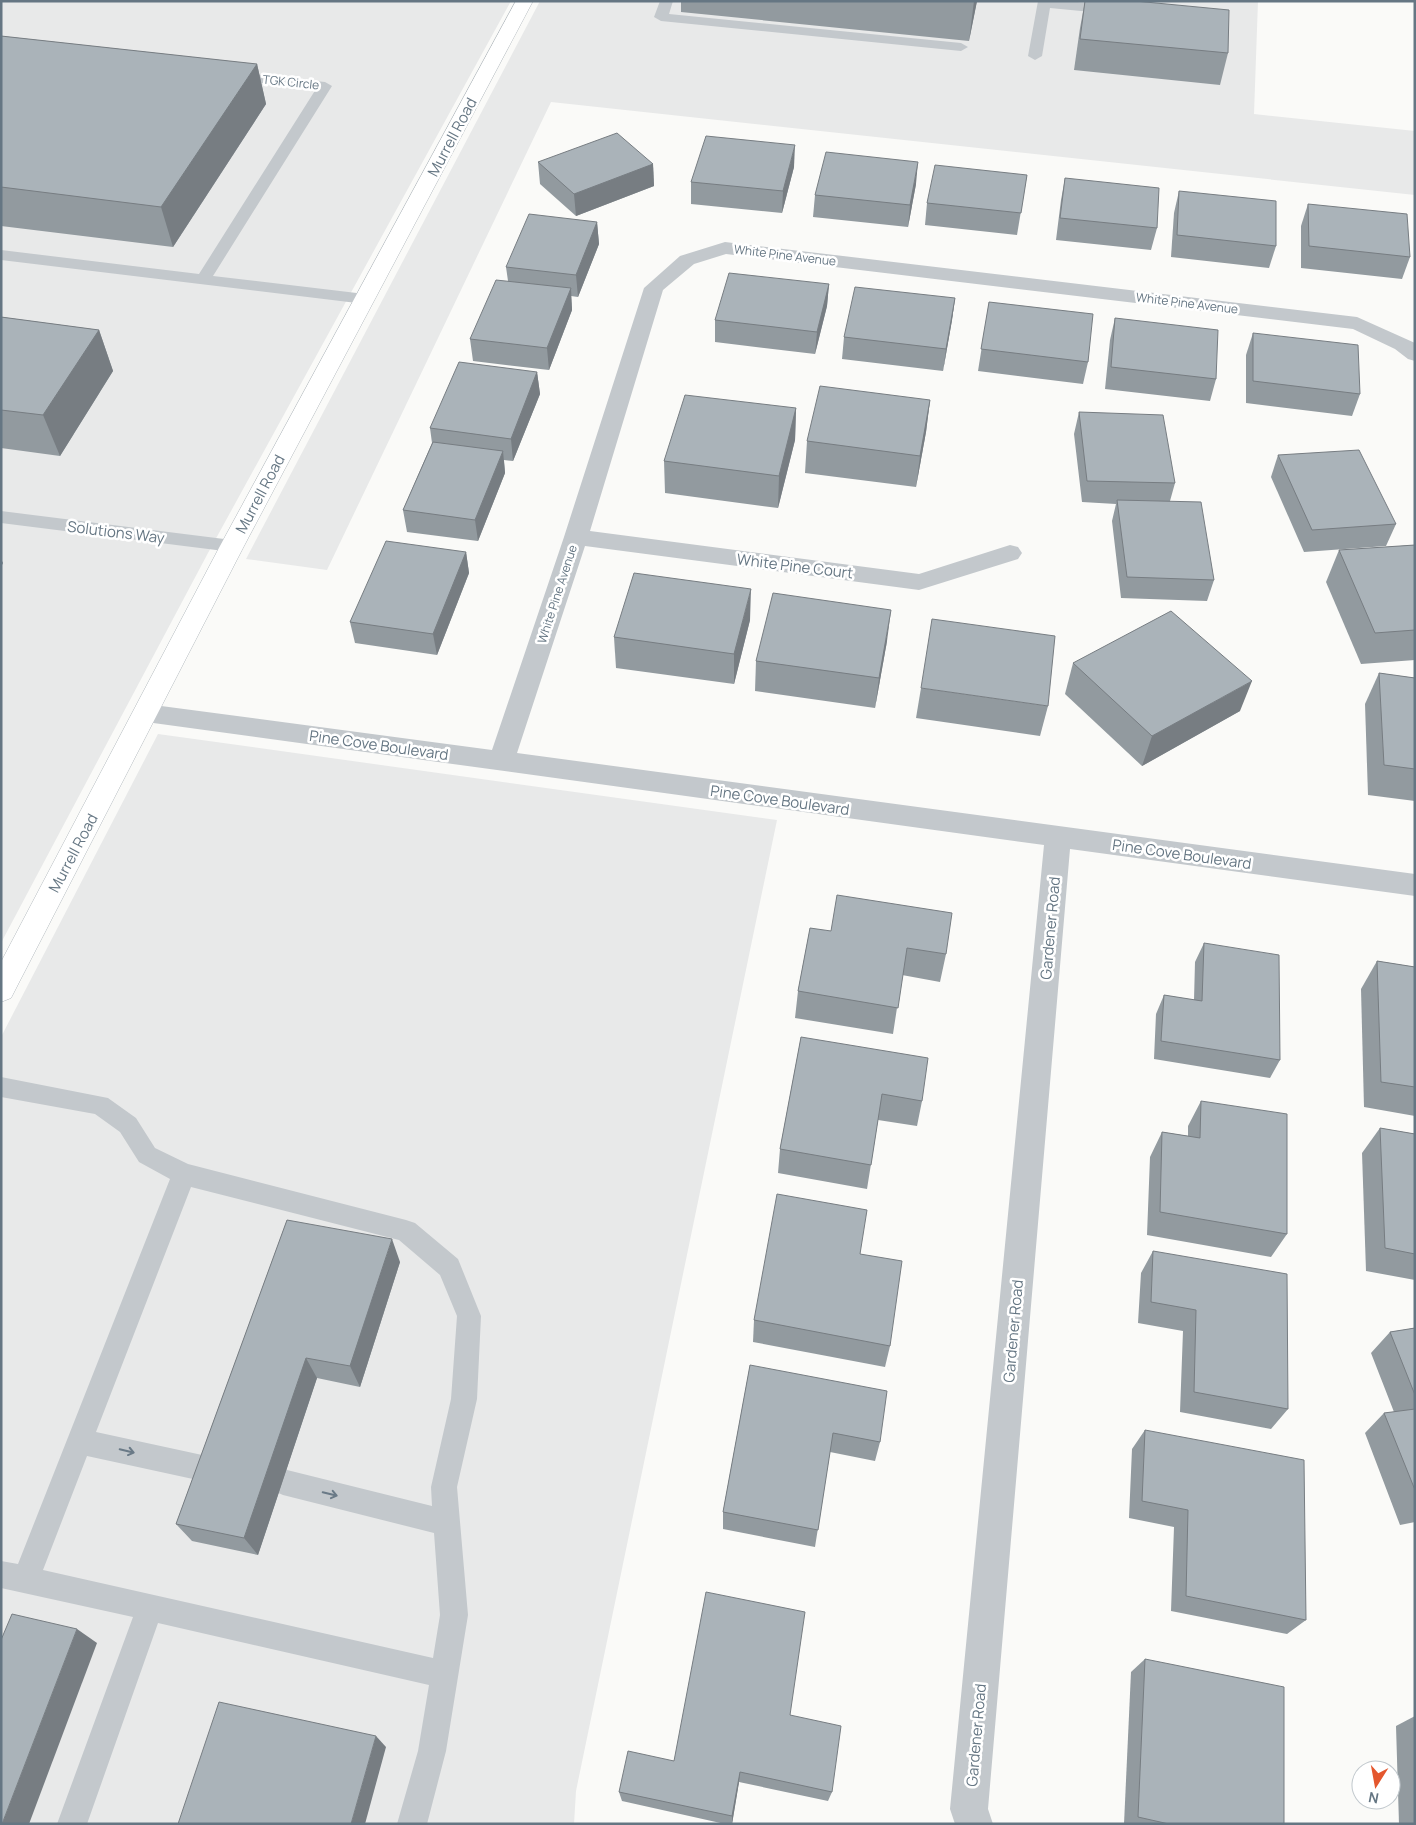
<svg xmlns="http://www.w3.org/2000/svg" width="1416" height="1825" viewBox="0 0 1416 1825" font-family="Manrope,sans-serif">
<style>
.built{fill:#e8e9e9}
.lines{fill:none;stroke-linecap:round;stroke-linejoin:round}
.secondary-casing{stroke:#b3babf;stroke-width:1}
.lane{fill:#c3c8cc;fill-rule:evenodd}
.street{fill:#c3c8cc;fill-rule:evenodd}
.secondary{fill:#fff;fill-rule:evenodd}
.wall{fill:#929a9f}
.shaded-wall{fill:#777d82}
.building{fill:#aab3b9;stroke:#777d82}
.oneway{stroke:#6a7a87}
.labels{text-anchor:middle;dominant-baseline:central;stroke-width:5;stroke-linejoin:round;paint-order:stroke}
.far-street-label{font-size:12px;fill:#657683;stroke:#fff}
.street-label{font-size:15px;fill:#657683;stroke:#fff}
</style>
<rect width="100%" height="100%" fill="#fafaf8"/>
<g class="built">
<path d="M1 1H511L208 553 1 943Z"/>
<path d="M540 1H1258L1254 114 1415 131V195L551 102 327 570 246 559Z"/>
<path d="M158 734 777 820 576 1791 574 1824H1V1037Z"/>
</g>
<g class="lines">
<defs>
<path id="secondary" d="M516 1H533L244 546 11 998 1 1002V962L220 546Z"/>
</defs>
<use href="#secondary" class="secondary-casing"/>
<g class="lane">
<path d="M660 1H673L669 14 961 43 968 47 961 51 661 21 654 17Z"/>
<path d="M1038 1C1052 1 1111 1 1119 10L1112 14 1050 8 1042 56 1035 60 1028 56Z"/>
<path d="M231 72 325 82 332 86 213 276 365 294 371 296 373 299 371 302 365 304 1 260V250L199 274 316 89 226 79 224 76Z"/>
<path d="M1 511 232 540 238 542 241 546 238 550 232 552 1 523Z"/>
<path d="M1 1077 108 1098 136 1118 155 1148 188 1164 406 1220 415 1223 458 1259 481 1316 477 1399 457 1487 468 1615 446 1751 427 1824H397L418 1751 429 1685 158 1623 87 1824H57L133 1617 1 1588V1561L18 1564 170 1179 139 1162 120 1132 95 1114 1 1097ZM191 1187 399 1240 440 1275 457 1316 451 1399 431 1487 432 1506 283 1469 274 1473 270 1482 274 1491 283 1495 434 1533 440 1615 433 1658 43 1570 87 1456 216 1484 225 1480 229 1471 225 1462 216 1458 96 1432Z"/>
</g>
<path class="street" d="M725 242 1357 317 1415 343V361L1408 359 1395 349 1353 329 726 254 694 264 663 290 590 531 919 574 1010 545 1018 547 1022 553 1018 559 919 590 585 546 517 753 1415 874V896L1070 849 988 1809 993 1824H955L950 1809 1044 845 146 722 137 720 133 713 137 706 146 704 492 750 564 537 644 288 680 256Z"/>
<use href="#secondary" class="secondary"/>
</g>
<g class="wall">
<path d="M681 1H977L969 41 681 12Z"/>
<path d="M1085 1 1228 53 1220 85 1074 70 1080 28Z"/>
<path d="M1 36 257 64 266 104 173 247 1 226Z"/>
<path d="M538 162 653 164 654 186 576 216 540 184Z"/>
<path d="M794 167 782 213 691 204V182Z"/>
<path d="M1027 175 1017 235 925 225 927 203Z"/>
<path d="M1065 178 1157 228 1151 250 1056 240 1061 200Z"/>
<path d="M916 184 908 227 813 217 815 195Z"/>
<path d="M1179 191 1276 246 1269 268 1171 257 1174 213Z"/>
<path d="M1308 204 1410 257 1402 279 1301 268V226Z"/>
<path d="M597 222 599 244 578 297 571 296 572 310 549 370 473 361 470 339 508 281 506 267Z"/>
<path d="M829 284 827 306 815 354 715 342V320Z"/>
<path d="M955 298 952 320 943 371 842 359 844 337Z"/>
<path d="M989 302 1088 362 1083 384 978 371Z"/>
<path d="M1 317 99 330 113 371 60 456 1 448Z"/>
<path d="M1115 318 1216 379 1210 401 1105 389 1110 340Z"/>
<path d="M1253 333 1360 394 1352 416 1246 403V355Z"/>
<path d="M537 372 540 394 513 461 504 460 505 473 478 541 407 532 403 510 432 443 430 428Z"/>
<path d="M930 400 926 432 916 487 805 473 807 441Z"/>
<path d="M796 408 795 440 778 508 665 493 664 461Z"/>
<path d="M1079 412 1175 483 1170 501 1214 580 1207 601 1121 598 1112 521 1116 504 1082 502 1074 434Z"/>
<path d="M1278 455 1396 524 1386 546 1304 552 1271 477Z"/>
<path d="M1415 545V660L1361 664 1326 582 1339 550Z"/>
<path d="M466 552 469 573 437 655 355 643 350 622Z"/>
<path d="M750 620 734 684 616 668 614 637Z"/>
<path d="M887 641 875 708 755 691 756 661Z"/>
<path d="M1073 663 1240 711 1142 766 1065 694Z"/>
<path d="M1379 673 1415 678V801L1368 795 1365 704Z"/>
<path d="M921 688 1048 706 1040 736 916 718Z"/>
<path d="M810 928 946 954 940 982 902 975 893 1034 795 1018 798 991Z"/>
<path d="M1204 943 1280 1060 1270 1078 1154 1059 1156 1014 1164 995 1194 1000 1195 962Z"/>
<path d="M1377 961 1415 967V1116L1364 1107 1361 989Z"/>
<path d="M801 1037 922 1101 917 1126 878 1120 867 1189 778 1173 780 1149Z"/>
<path d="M1201 1101 1287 1234 1271 1257 1147 1235 1150 1157 1162 1132 1188 1136V1126Z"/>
<path d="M1380 1128 1415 1134V1280L1366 1271 1362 1153Z"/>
<path d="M287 1220 400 1262 360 1387 317 1378 258 1555 192 1541 176 1524Z"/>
<path d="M1153 1251 1288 1409 1271 1429 1180 1412 1183 1331 1138 1323 1141 1273Z"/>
<path d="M860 1254 890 1346 885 1367 753 1342 754 1320Z"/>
<path d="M1415 1328V1522L1400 1525 1365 1433 1384 1413 1394 1412 1371 1353 1390 1332Z"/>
<path d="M750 1365 880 1442 875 1461 830 1452 815 1547 723 1529V1512Z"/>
<path d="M1145 1430 1306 1620 1287 1634 1171 1611 1174 1527 1129 1518 1132 1449Z"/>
<path d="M1145 1659 1284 1824H1124L1131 1672Z"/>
<path d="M790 1715 832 1792 828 1801 739 1782 732 1824H725L622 1801 619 1792 674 1761Z"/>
<path d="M1415 1716V1824H1399L1396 1726Z"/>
</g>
<g class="shaded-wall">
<path d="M974 1H977L969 41Z"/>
<path d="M257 64 266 104 173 247 161 207Z"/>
<path d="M795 145 794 167 782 213 783 191Z"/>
<path d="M918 162 916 184 908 227 910 205Z"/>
<path d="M653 164 654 186 576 216 574 194Z"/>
<path d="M597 222 599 244 578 297 576 275Z"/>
<path d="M829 284 827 306 815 354 817 332Z"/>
<path d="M571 288 572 310 549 370 547 348Z"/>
<path d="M955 298 952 320 943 371 946 349Z"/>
<path d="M99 330 113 371 60 456 43 415Z"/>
<path d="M537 372 540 394 513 461 511 439Z"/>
<path d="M930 400 926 432 916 487 920 456Z"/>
<path d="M796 408 795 440 778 508 779 476Z"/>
<path d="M503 451 505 473 478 541 475 520Z"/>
<path d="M466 552 469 573 437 655 433 634Z"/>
<path d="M1 559 3 563 1 567Z"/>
<path d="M751 589 750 620 734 684V654Z"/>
<path d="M891 610 887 641 875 708 879 678Z"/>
<path d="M1252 681 1240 711 1142 766 1152 736Z"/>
<path d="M392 1239 400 1262 360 1387 350 1366Z"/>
<path d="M306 1358 317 1378 258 1555 244 1538Z"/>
<path d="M77 1629 97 1643 29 1824H2Z"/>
<path d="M376 1736 386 1747 365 1824H351Z"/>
<path d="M740 1772 739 1782 732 1824V1816Z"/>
</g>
<g class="building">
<path d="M1085 1H1135L1229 10 1228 53 1080 39Z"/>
<path d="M1 36 257 64 161 207 1 187Z"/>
<path d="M617 133 653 164 574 194 538 162Z"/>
<path d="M706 136 795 145 783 191 691 182Z"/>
<path d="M826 152 918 162 910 205 815 195Z"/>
<path d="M935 165 1027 175 1021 213 927 203Z"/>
<path d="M1065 178 1159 188 1157 228 1060 218Z"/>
<path d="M1179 191 1276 201V246L1177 235Z"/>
<path d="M1308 204 1407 214 1410 257 1309 246Z"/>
<path d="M529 214 597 222 576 275 506 267Z"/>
<path d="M729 273 829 284 817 332 715 320Z"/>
<path d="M496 280 571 288 547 348 470 339Z"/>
<path d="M855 287 955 298 946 349 844 337Z"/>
<path d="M989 302 1093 314 1088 362 981 349Z"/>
<path d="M1 317 99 330 43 415 1 410Z"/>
<path d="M1115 318 1218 330 1216 379 1111 367Z"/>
<path d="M1253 333 1358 345 1360 394 1253 381Z"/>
<path d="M459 362 537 372 511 439 430 428Z"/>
<path d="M820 386 930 400 920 456 807 441Z"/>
<path d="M685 395 796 408 779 476 664 461Z"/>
<path d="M1079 412 1163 415 1175 483 1087 481Z"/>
<path d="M433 442 503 451 475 520 403 510Z"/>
<path d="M1359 450 1396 524 1312 530 1278 455Z"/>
<path d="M1117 500 1201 502 1214 580 1127 577Z"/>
<path d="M386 541 466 552 433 634 350 622Z"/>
<path d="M1415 545V630L1375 633 1339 550Z"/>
<path d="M634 573 751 589 734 654 614 637Z"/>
<path d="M773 593 891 610 879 678 756 661Z"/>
<path d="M1171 611 1252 681 1152 736 1073 663Z"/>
<path d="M932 619 1055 636 1048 706 921 688Z"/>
<path d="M1379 673 1415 678V769L1384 765Z"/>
<path d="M837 895 952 913 946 954 907 948 898 1008 798 991 810 928 831 931Z"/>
<path d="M1204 943 1279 955 1280 1060 1161 1041 1164 995 1202 1001Z"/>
<path d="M1377 961 1415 967V1087L1381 1082Z"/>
<path d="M801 1037 928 1058 922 1101 882 1094 871 1165 780 1149Z"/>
<path d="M1201 1101 1287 1114V1234L1160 1212 1162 1132 1200 1138Z"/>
<path d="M1380 1128 1415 1134V1254L1385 1248Z"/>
<path d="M777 1194 867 1210 860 1254 902 1261 890 1346 754 1320Z"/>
<path d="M287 1220 392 1239 350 1366 306 1358 244 1538 176 1524Z"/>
<path d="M1153 1251 1287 1274 1288 1409 1194 1392 1196 1310 1151 1302Z"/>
<path d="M1415 1328V1395L1390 1332Z"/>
<path d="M750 1365 887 1391 880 1442 833 1433 818 1530 723 1512Z"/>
<path d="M1415 1409V1490L1384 1413Z"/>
<path d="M1145 1430 1304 1460 1306 1620 1186 1596 1188 1510 1142 1501Z"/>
<path d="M706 1592 805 1612 790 1715 841 1726 832 1792 740 1772 732 1816 619 1792 628 1751 674 1761Z"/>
<path d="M12 1614 77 1629 2 1824H1V1640Z"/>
<path d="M1145 1659 1284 1687V1824H1169L1138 1817Z"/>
<path d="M219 1702 376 1736 351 1824H178Z"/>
</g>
<defs><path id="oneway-shaft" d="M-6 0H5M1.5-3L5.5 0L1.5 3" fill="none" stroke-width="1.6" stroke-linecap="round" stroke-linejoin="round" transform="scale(1.25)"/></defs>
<g class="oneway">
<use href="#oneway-shaft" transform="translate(127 1451) rotate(13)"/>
<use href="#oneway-shaft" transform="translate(330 1494) rotate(14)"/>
</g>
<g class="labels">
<g class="far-street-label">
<text transform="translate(291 82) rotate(6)">TGK Circle</text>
<text transform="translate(785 255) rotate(7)">White Pine Avenue</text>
<text transform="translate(1187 303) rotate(7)">White Pine Avenue</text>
<text transform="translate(557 594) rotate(-72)">White Pine Avenue</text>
</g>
<g class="street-label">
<text transform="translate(452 137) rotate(-62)">Murrell Road</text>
<text transform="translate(260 494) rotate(-62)">Murrell Road</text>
<text transform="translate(116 532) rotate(7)">Solutions Way</text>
<text transform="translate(795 566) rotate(7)">White Pine Court</text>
<text transform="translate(379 745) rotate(8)">Pine Cove Boulevard</text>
<text transform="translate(780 800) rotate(8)">Pine Cove Boulevard</text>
<text transform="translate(73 853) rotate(-62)">Murrell Road</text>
<text transform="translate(1182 854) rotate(8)">Pine Cove Boulevard</text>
<text transform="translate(1050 928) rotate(-85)">Gardener Road</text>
<text transform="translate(1013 1331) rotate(-85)">Gardener Road</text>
<text transform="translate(976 1735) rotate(-85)">Gardener Road</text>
</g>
</g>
<rect width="1416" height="1825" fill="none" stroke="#657683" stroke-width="5"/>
<g transform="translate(1376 1785) rotate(191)"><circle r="24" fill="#ffffff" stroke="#c1c8cd"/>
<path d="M0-4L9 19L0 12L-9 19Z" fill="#e4572e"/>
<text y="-8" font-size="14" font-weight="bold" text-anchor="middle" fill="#657683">N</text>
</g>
</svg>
